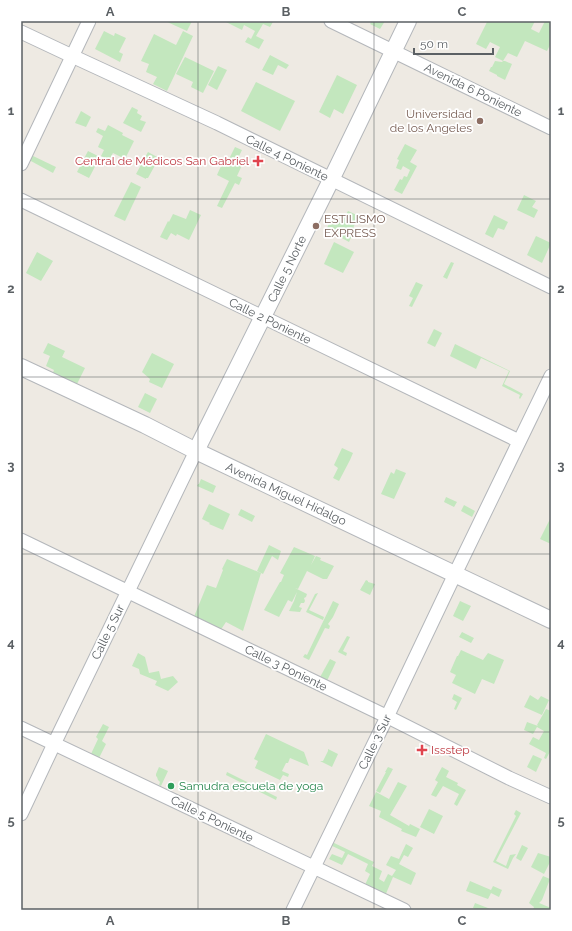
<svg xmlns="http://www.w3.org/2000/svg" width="572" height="931" viewBox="0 0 572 931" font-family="Raleway,sans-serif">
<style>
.green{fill:#c3e7be}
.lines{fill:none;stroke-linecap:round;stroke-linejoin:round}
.minor-casing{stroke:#b4b7bb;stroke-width:15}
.tertiary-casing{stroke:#b4b7bb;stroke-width:18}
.minor{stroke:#fff;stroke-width:13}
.tertiary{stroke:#fff;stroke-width:16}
.grid{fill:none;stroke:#5b6064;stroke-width:1;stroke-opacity:0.55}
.education-dot{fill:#8d6e63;stroke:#fff;stroke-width:1.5}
.health-dot{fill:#e0444e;stroke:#fff;stroke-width:1.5}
.leisure-dot{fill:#2e9e5b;stroke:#fff;stroke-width:1.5}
.labels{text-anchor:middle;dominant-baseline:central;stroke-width:3.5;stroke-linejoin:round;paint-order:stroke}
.street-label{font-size:12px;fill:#5b6064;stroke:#fff}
.education-label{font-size:12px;fill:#785e54;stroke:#fff;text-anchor:end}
.health-label{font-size:12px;fill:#be3a42;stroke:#fff;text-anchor:end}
.leisure-label{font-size:12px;fill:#27864d;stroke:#fff;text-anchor:start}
.neatline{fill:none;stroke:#5b6064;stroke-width:1.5}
.grid-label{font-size:13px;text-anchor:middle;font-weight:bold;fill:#5b6064}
</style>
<rect width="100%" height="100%" fill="#eeeae3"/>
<g class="green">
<path d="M165 21H192L187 31Z"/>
<path d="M224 21H271L273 22 270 27 263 24 256 36 264 40 259 49 245 42 248 37 251 39 255 31 244 25 242 30Z"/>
<path d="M372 21H385L380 29 370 24Z"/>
<path d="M486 21H535L531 29 539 33 545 21H551V43L547 51 525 41 517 57 508 53 503 61H505L512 64 505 80 497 76V75L489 71 491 67H492L495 61 502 62 503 61 495 57 500 47 490 42 486 49 476 44 487 22Z"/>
<path d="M104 31 114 36 115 33 126 38 119 52 123 54 120 62 95 49Z"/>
<path d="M183 31 193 36 167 91 153 84 157 77 146 72 149 64 141 61 154 34 176 45Z"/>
<path d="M270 55 289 65 286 69 278 65 273 75 262 70Z"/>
<path d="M185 57 214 71 203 93 191 87 193 82 176 74Z"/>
<path d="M218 66 227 70 217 90 208 85Z"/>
<path d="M337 75 357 85 343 114 334 109 330 118 319 112Z"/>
<path d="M256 82 295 101 280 131 241 111Z"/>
<path d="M132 107 138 110 137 113 142 116 140 120 146 122 141 132 123 123Z"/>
<path d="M81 111 91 117 86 127 75 123Z"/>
<path d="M108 125 123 133 122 135 134 141 125 159 113 153 109 160 101 156 104 150 98 147 103 136 96 132 98 128 105 131Z"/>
<path d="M405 144 417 150 410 162 417 166 402 194 394 190 400 179 402 180 404 176 407 177 410 170 403 166 401 170 396 168 399 160 397 159Z"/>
<path d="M235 147 242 150 237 160 243 163 237 176 242 178 239 185 235 183 222 208 217 206 229 181 217 175 221 166 208 161 211 155 227 163Z"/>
<path d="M88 151 100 157 89 178 77 172Z"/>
<path d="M148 152 159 158 148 178H146V179L136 174Z"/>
<path d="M31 155 56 167 53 173 29 160Z"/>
<path d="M131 182 141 187 125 221 114 216Z"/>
<path d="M524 195 536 201 532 207 538 210 534 218 517 210Z"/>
<path d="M190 210 201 215 189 240 177 234 176 236 171 233 167 240 160 237 168 221 169 222 173 214 186 219Z"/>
<path d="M348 211 359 216 353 228 355 229 349 242 338 236V233L327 228 332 217 342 222Z"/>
<path d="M494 215 508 222 504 230 498 228 493 238 485 234Z"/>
<path d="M536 236 551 243 542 263 527 255Z"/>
<path d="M334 242 354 252 343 273 324 264Z"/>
<path d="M37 252 53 261 41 281 26 273Z"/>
<path d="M451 262 454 263 447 279 443 277Z"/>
<path d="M416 282 423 285 412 307 409 306 413 298 409 296Z"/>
<path d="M434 329 442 333 435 347 427 343Z"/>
<path d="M48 343 65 351 62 357 85 368 75 388 51 377 54 370 46 366 50 356 43 353Z"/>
<path d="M455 344 510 371 504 384 523 394 520 399 519 398 520 395 502 386 509 371 481 358 476 369 450 356Z"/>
<path d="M152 353 174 364 162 388 149 382 150 379 142 372Z"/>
<path d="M145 393 157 399 150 413 138 407Z"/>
<path d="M342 448 353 453 350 460 339 481 333 478 338 468 334 465Z"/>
<path d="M396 469 406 473 394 499 381 494 391 472 394 474Z"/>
<path d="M201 479 216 486 213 493 197 486 198 484H199Z"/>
<path d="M446 497 457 502 454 507 444 502Z"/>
<path d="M209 504 230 514 223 530 209 524 210 523 202 519Z"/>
<path d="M464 505 475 511 472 517 461 511Z"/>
<path d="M241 509 255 516 252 522 238 515Z"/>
<path d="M551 517V544L540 539Z"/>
<path d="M269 545 281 551 278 560 272 556 263 574 257 571Z"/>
<path d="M294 547 315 556 311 565 316 556 321 558 320 560 334 566 327 579H323L307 571 298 589 295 588 307 594 306 597 304 598 305 601 304 603H301L299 607 302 608 300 612 289 611 294 601 297 592 292 602 288 600 279 617 264 610 280 582H281L284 575 280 573Z"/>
<path d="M227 559 261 573 243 631 226 622 220 631 193 619 207 585 216 588 223 570 222 569Z"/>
<path d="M366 580 368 581V582L375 584 370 595 360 590Z"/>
<path d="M318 593 309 610 324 617 323 620 306 612 315 594Z"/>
<path d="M333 601 339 604 333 617 328 624 330 626 329 629 325 628 309 660 303 657 305 654 307 655Z"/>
<path d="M460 601 471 606 463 621 453 616Z"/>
<path d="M462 632 474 638 471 643 459 637Z"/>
<path d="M347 636 350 637 343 651 347 653 346 656 338 652Z"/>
<path d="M461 650 483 660 488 653 504 660 494 684 482 679 475 694 452 683 456 675 450 672 457 656H458Z"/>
<path d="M138 653 145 657 149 673 159 671 161 679 173 676 178 682 168 691 155 685 157 681 140 674 139 669 132 666Z"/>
<path d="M330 659 336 662 326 683 319 679Z"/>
<path d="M454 694 462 698 456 710 454 709 457 702 452 699Z"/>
<path d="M530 695 538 700 541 696 549 700 542 715 524 707Z"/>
<path d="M546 709 551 711V750L546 759 544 758 546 753 529 744 533 737 539 740 544 731 537 727 533 734 524 730 527 722 538 726 537 725Z"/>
<path d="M103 724 109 727 102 741 106 744 99 758 91 754 98 739 96 737Z"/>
<path d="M266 734 304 752 309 766 290 758 288 763H286L282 771 289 774 288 777 283 775 280 780 255 768 258 761 254 759Z"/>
<path d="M328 749 338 754 332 767 320 761H323L328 751Z"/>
<path d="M533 755 542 759 536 772 527 767Z"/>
<path d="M159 767 168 771 161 786 159 785 160 782 158 780 157 777 156 776V774Z"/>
<path d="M388 767 393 769 380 793 376 791 386 772H385Z"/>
<path d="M442 767 449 771 446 777 458 783 457 785 466 790 457 806 454 804 459 794 443 786 436 797 431 795 438 782 435 780Z"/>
<path d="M227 772 277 797 276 800 226 775Z"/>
<path d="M398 782 407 786 390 815 409 826 410 824 420 829 416 837 401 831 402 829 379 817 381 811 369 806 376 792 389 799Z"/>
<path d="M429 809 443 816 434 834 420 827Z"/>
<path d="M516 810 521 813 496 861 506 866 510 855 516 854 513 858 508 869 493 862 516 816 514 814Z"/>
<path d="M332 842 374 862 372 866 382 871 379 879 384 882 388 874 392 876 396 870 386 865 391 856 399 859 406 844 413 848 408 857 404 855 399 864 416 873 411 885 393 877 385 896 364 887 370 874 365 871 368 864 348 854 342 865 329 859 332 854 342 858 345 852 330 845Z"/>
<path d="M522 845 528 848 521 861 516 858Z"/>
<path d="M538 853 551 857V860L544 874 531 867Z"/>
<path d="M543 876 550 879 542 900 539 903 551 908V910H533L534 907 529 903Z"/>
<path d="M470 881 491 890 493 886 502 890 499 897 491 893 488 899 466 891Z"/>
<path d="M475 903 493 910H477L473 908Z"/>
</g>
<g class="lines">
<defs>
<g id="minor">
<path d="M331 21 551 128"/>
<path d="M21 32 72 56 217 123 551 287"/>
<path d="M21 164 89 21"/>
<path d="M21 200 519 441"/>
<path d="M21 540 390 718 509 778 551 797"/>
<path d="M21 728 404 910"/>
<path d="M21 814 54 744 196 451"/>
<path d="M293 910 387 717 455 574 551 376"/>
</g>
<g id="tertiary">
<path d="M21 367 145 425 196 451 551 620"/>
<path d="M196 451 331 180 408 21"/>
</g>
</defs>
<use href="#minor" class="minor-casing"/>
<use href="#tertiary" class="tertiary-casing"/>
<use href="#minor" class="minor"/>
<use href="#tertiary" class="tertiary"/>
</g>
<path class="grid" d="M198 21V910M374 21V910M21 199H551M21 377H551M21 554H551M21 732H551"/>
<g class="education-dot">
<circle cx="480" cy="121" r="4"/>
<circle cx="316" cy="226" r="4"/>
</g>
<g class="health-dot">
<path d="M256 155h4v4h4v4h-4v4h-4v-4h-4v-4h4z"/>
<path d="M420 744h4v4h4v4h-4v4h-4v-4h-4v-4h4z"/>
</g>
<circle class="leisure-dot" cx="171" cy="786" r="4"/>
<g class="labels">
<g class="street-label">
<text transform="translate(473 90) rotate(26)">Avenida 6 Poniente</text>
<text transform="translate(287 158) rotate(26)">Calle 4 Poniente</text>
<text transform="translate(287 269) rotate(-64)">Calle 5 Norte</text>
<text transform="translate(270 321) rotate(26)">Calle 2 Poniente</text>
<text transform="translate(286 494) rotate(25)">Avenida Miguel Hidalgo</text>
<text transform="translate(108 632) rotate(-64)">Calle 5 Sur</text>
<text transform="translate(286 668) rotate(26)">Calle 3 Poniente</text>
<text transform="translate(375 742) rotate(-64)">Calle 3 Sur</text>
<text transform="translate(212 819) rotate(26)">Calle 5 Poniente</text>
</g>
<g class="education-label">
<text x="472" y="114">Universidad<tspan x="472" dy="14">de los Angeles</tspan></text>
<text x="324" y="219" text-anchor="start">ESTILISMO<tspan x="324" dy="14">EXPRESS</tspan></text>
</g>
<g class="health-label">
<text x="249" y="161">Central de Médicos San Gabriel</text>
<text x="431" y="750" text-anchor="start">Issstep</text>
</g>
<g class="leisure-label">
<text x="179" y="786">Samudra escuela de yoga</text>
</g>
</g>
<rect width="572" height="931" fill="none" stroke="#ffffff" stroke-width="44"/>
<path d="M414 48v6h79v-6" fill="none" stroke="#5b6064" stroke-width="2"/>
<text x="420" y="48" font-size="12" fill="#5b6064" stroke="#ffffff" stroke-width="3" paint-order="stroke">50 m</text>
<rect x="22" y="22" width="528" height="887" class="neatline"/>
<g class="grid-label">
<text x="110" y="16">A</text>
<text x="286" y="16">B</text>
<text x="462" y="16">C</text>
<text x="11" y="115">1</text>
<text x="561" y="115">1</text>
<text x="11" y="293">2</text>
<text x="561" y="293">2</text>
<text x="11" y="470">3</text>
<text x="561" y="470">3</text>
<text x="11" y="647">4</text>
<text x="561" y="647">4</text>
<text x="11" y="825">5</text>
<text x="561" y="825">5</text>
<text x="110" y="925">A</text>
<text x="286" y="925">B</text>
<text x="462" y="925">C</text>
</g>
</svg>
